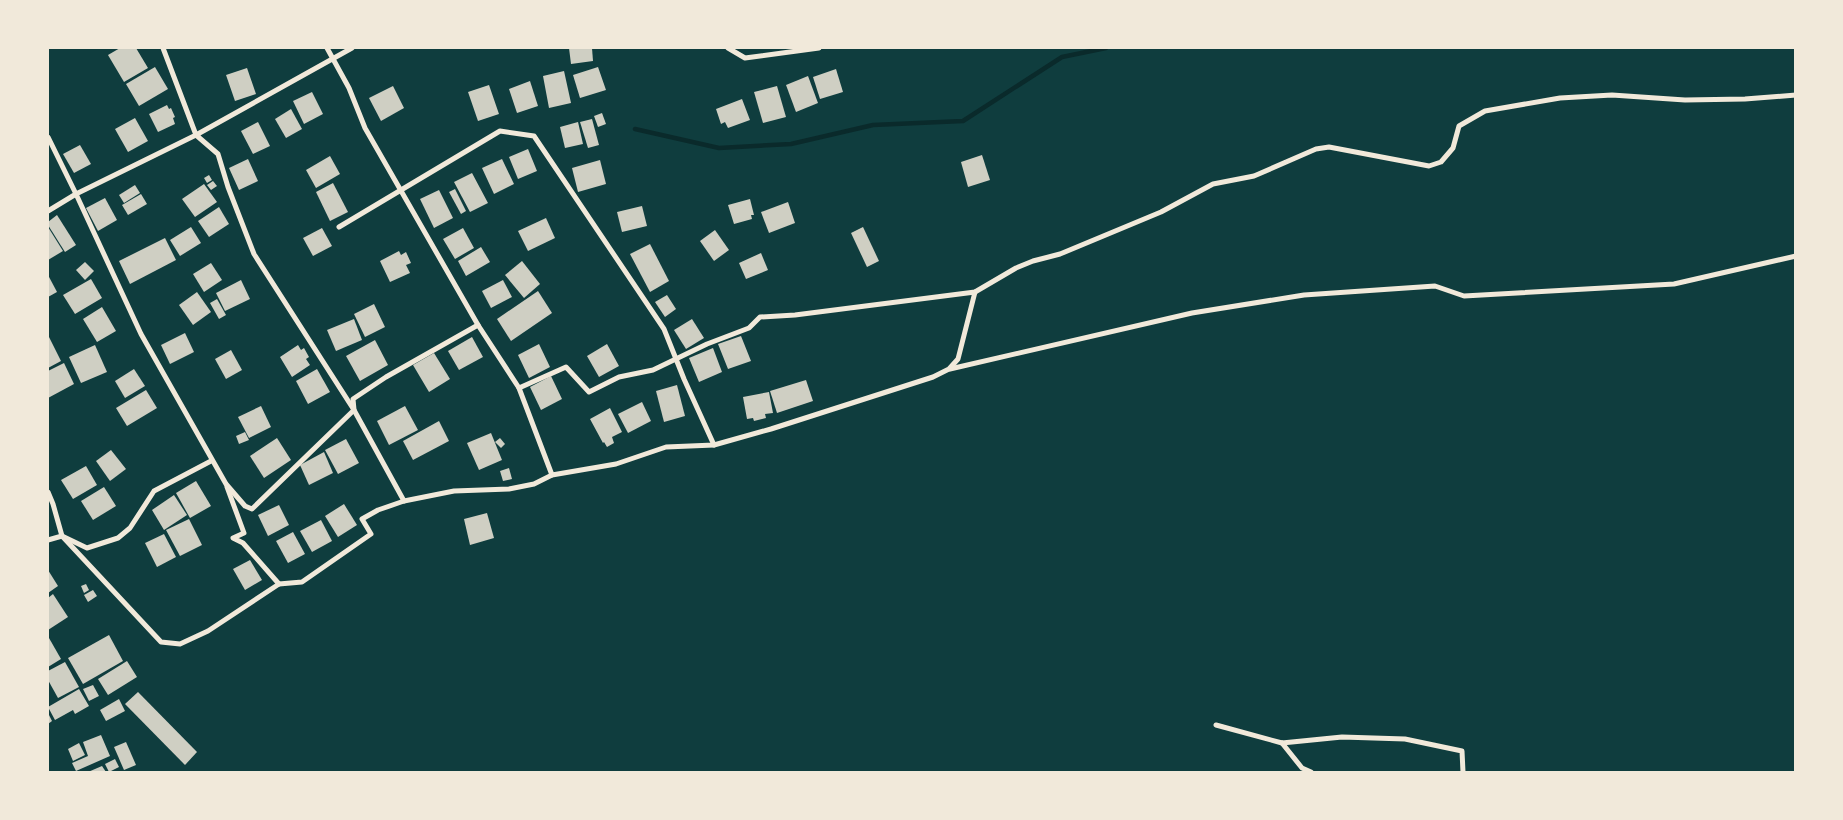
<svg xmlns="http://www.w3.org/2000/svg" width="1843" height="820" viewBox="0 0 1843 820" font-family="Rubik,sans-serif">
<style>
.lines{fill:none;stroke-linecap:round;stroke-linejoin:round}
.stream{stroke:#0a2a2b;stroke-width:4.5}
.building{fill:#cfcfc3}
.minor{stroke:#f1e9da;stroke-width:5}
</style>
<rect width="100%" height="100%" fill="#0f3d3e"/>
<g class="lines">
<path class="stream" d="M635 129 719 148 791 144 873 125 963 121 1062 57 1106 48"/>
</g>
<g class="building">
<path d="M120 48H136L148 68 124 82 108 55Z"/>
<path d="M569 48H592L593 61 571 64Z"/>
<path d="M155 67 168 89 139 106 126 84Z"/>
<path d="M598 67 606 90 580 98 573 75Z"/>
<path d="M247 68 256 94 235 101 226 75Z"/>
<path d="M836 69 843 92 820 99 813 77Z"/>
<path d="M564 71 571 103 549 108 543 76Z"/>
<path d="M808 76 818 103 796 112 786 85Z"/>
<path d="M530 81 538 106 517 113 509 89Z"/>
<path d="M489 85 499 114 478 121 468 92Z"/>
<path d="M393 86 404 108 381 121 369 98Z"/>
<path d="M777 86 786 117 763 123 754 92Z"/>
<path d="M312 92 323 114 304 124 293 101Z"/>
<path d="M742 99 750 120 728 128 725 122 721 124 716 109Z"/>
<path d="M167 105 169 109 171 108 175 117 173 118 175 124 158 132 149 114Z"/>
<path d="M291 109 302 129 286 138 275 119Z"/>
<path d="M602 113 606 124 598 127 594 116Z"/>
<path d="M135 118 148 141 128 152 115 129Z"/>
<path d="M592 119 599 145 588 148 580 122Z"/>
<path d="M258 122 270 146 253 154 241 131Z"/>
<path d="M578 122 583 144 565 148 560 127Z"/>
<path d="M80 145 91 164 74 173 63 154Z"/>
<path d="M528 149 537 171 518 179 509 157Z"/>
<path d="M982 155 990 180 968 187 961 162Z"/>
<path d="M330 156 340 174 316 188 306 170Z"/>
<path d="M248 159 258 181 239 190 229 168Z"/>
<path d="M502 159 514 184 494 194 482 168Z"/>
<path d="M600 160 606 184 578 192 572 168Z"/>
<path d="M472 173 488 203 470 212 454 182Z"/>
<path d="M209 175 212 180 207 183 204 178Z"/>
<path d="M213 181 217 186 211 190 207 185Z"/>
<path d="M333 183 348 212 330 221 316 192Z"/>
<path d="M204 184 217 202 195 217 182 199Z"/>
<path d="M135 185 140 193 124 203 119 195Z"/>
<path d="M455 189 466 211 461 214 449 192Z"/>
<path d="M439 190 453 218 434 228 420 199Z"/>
<path d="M141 194 147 204 128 215 122 205Z"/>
<path d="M105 198 117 220 98 231 86 208Z"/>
<path d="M750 199 754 215H751L752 219 734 224 728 205Z"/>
<path d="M788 202 795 223 769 233 761 212Z"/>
<path d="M642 206 647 226 622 232 617 212Z"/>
<path d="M219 207 229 224 209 237 198 221Z"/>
<path d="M57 215 76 245 65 252 48 225V222Z"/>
<path d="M546 218 555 238 528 251 518 231Z"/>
<path d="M48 227 63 251 48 260Z"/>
<path d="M191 227 201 243 180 256 170 240Z"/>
<path d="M863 227 879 261 867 267 851 233Z"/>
<path d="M322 228 332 246 313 256 303 238Z"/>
<path d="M463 228 474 248 455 259 443 239Z"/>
<path d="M715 230 729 250 714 261 700 241Z"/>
<path d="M165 238 176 260 130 284 119 261Z"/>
<path d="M650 244 669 281 650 292 630 254Z"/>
<path d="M481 247 490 262 466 276 458 261Z"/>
<path d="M399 251 401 255 406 252 411 263 406 265 410 273 390 282 380 261Z"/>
<path d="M761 253 768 270 746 279 739 263Z"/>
<path d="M522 261 540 284 524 298 505 275Z"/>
<path d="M85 262 94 271 85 280 76 270Z"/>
<path d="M211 263 222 280 204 292 193 274Z"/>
<path d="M48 275 57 292 48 297Z"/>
<path d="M91 279 102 298 75 314 63 295Z"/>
<path d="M241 280 250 299 225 311 216 293Z"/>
<path d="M503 280 512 297 491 308 482 291Z"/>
<path d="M538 291 552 313 511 341 497 319Z"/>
<path d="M197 292 211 312 193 325 179 305Z"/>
<path d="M667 295 676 309 665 317 655 302Z"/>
<path d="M217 299 226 315 219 319 210 303Z"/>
<path d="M374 304 385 327 365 337 354 314Z"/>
<path d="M102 307 116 331 97 342 83 319Z"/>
<path d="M354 319 362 340 336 351 327 330Z"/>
<path d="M692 319 704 338 686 349 674 330Z"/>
<path d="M185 333 194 352 170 364 161 345Z"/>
<path d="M48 335 61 361 48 368Z"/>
<path d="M741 336 751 361 728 369 718 344Z"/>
<path d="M472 337 483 357 459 370 448 351Z"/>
<path d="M375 340 388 365 360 381 346 356Z"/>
<path d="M539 344 550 367 529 378 518 355Z"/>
<path d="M607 344 619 366 599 377 587 356Z"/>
<path d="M95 345 107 372 81 383 69 357Z"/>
<path d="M298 345 301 350 304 348 309 357 306 359 310 365 292 377 280 357Z"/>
<path d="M713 348 722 372 699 382 689 358Z"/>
<path d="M231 350 242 370 226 379 215 359Z"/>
<path d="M434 353 450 379 429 392 413 365Z"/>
<path d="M64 363 74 384 48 398V371Z"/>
<path d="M134 369 145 386 125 398 115 381Z"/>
<path d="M317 369 330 392 308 404 296 381Z"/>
<path d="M551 376 562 399 541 410 530 387Z"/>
<path d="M806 380 813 401 777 413 770 391Z"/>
<path d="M677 385 685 416 664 422 656 391Z"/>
<path d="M146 390 157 408 127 426 116 408Z"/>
<path d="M769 392 773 413 765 414 766 418 754 421 753 418 747 419 743 397Z"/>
<path d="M642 402 651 421 628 433 618 414Z"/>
<path d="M261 406 271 427 249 438 238 417Z"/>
<path d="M405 406 418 430 389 445 377 421Z"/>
<path d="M610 408 622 432 612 437 614 443 607 447 604 442 603 443 590 419Z"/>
<path d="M439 421 449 441 413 460 403 441Z"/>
<path d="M245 432 249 440 239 444 236 436Z"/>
<path d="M491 433 502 460 479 470 467 443Z"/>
<path d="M277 438 291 460 264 478 250 456Z"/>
<path d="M500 438 505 444 501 448 495 442Z"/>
<path d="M346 439 359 463 338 474 325 450Z"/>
<path d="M111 450 126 469 110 481 96 461Z"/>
<path d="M324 452 333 473 309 485 300 465Z"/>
<path d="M86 466 97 485 73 499 61 480Z"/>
<path d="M509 468 512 479 503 481 500 471Z"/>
<path d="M196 481 211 506 190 518 176 493Z"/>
<path d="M104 487 116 506 93 520 81 501Z"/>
<path d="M174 495 187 515 164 530 152 510Z"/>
<path d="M344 504 357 525 338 537 325 516Z"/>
<path d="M279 505 289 525 268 536 258 515Z"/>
<path d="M487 513 494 538 470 545 464 519Z"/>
<path d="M189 519 202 545 180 556 166 530Z"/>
<path d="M321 520 332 541 312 552 300 531Z"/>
<path d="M293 532 305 554 288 563 276 541Z"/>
<path d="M164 534 176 557 157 567 145 543Z"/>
<path d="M250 560 262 580 245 590 233 569Z"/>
<path d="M48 570 58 586 48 593Z"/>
<path d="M86 584 89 590 84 593 81 586Z"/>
<path d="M93 590 97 596 88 602 84 595Z"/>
<path d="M53 594 68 617 48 630V598Z"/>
<path d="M109 635 123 661 83 684 68 658Z"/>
<path d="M49 638 61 659 48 667V639Z"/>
<path d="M127 661 137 677 108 695 98 679Z"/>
<path d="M65 662 79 687 58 698 48 680V671Z"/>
<path d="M93 685 99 696 89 701 83 689Z"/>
<path d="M79 689 89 706 75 714 73 710 55 720 48 707Z"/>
<path d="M138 692 197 752 185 765 125 704Z"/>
<path d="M119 699 125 711 106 721 100 710Z"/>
<path d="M48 713 52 721 48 724Z"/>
<path d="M101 735 110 756 76 771 72 763 88 756 83 742Z"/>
<path d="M126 742 136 765 124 770 114 747Z"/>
<path d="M79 743 85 755 73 761 68 749Z"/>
<path d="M115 759 119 767 109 772 105 764Z"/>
<path d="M102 766 106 772H88Z"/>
</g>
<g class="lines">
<g class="minor">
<path d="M327 48 349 88 365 128 478 325"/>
<path d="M352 48 196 135 218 154 228 187 254 254 354 410 404 501"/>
<path d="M728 48 745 58 819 48"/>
<path d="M48 137 76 194 141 334 226 484 245 506 252 509 354 410 353 399 386 377 478 325 519 388 566 367 589 392 619 377 653 370 707 344 749 328 760 317 795 315 975 292 1016 268 1033 261 1060 254 1161 212 1213 184 1254 176 1316 149 1329 147 1429 166 1441 162 1453 148 1459 126 1485 111 1560 98 1612 95 1685 100 1745 99 1796 95"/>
<path d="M48 211 76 194 196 135 163 48"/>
<path d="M339 227 500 131 534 136 664 329 684 379 714 445"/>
<path d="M950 369 1192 313 1304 295 1435 286 1464 296 1674 284 1796 256"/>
<path d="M519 388 552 475"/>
<path d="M227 487 244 533 233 538 243 543 279 584 302 582 371 534 362 519 378 510 404 501 454 491 509 489 534 484 552 475 616 464 666 447 714 445 771 429 933 377 949 369 958 359 975 292"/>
<path d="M48 492 53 504 62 536 161 642 180 644 208 631 279 584"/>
<path d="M48 540 62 536 87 548 118 538 130 528 154 491 211 461"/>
<path d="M1216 725 1282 743 1342 737 1405 739 1462 751 1463 772"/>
<path d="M1282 743 1302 768 1311 772"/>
</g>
</g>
<rect width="1843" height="820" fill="none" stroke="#f1e9da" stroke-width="98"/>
</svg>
